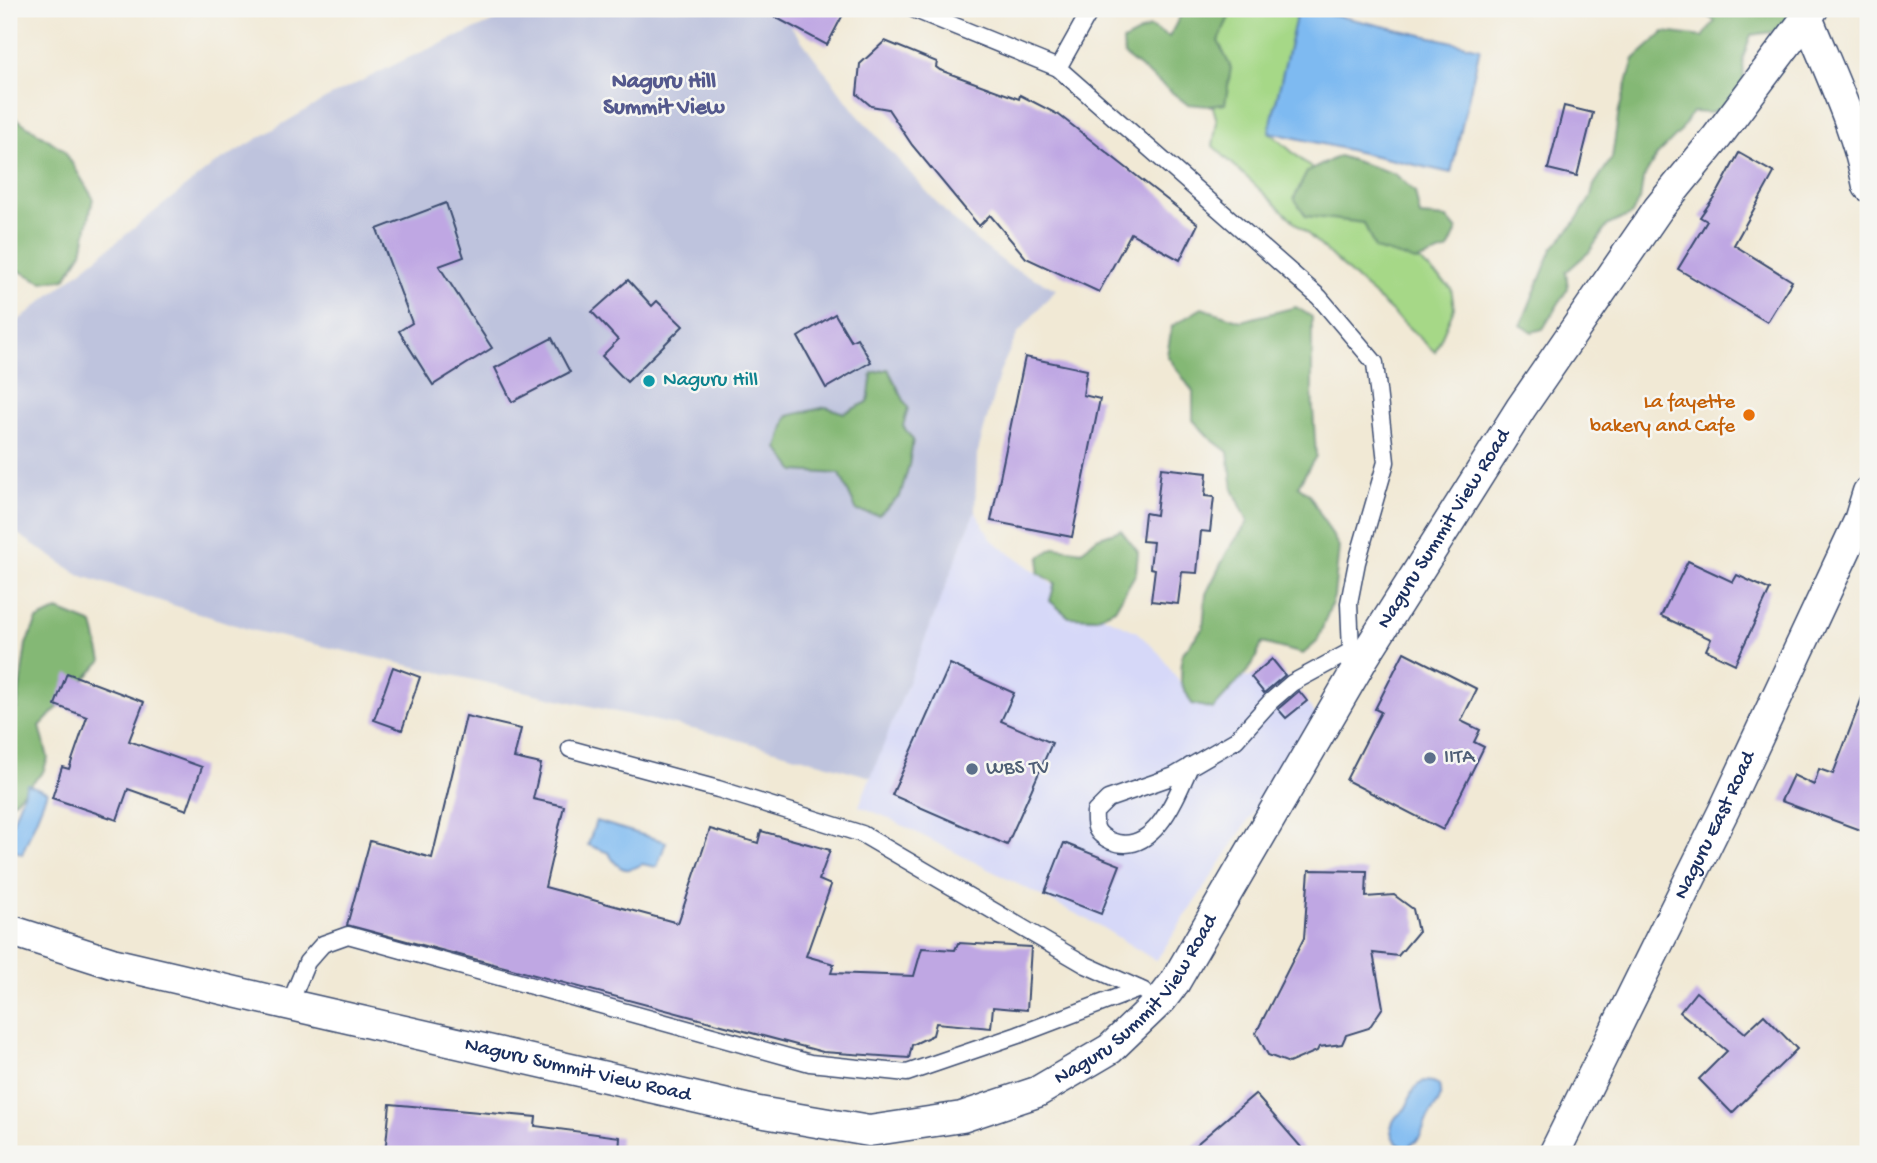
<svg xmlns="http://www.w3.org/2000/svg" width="1877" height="1163" viewBox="0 0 1877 1163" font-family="'Gochi Hand',sans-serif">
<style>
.built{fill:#d6d8f8}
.industrial{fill:#bec3dd}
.green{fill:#a6d887;stroke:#608472;stroke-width:2}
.forest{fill:#84b874;stroke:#507469;stroke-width:2}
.water{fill:#7ebaf1;stroke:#4c74a8;stroke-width:2}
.building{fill:#bfa7e3}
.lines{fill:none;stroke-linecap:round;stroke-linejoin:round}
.service-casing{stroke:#3b4b70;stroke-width:19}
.minor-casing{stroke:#3b4b70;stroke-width:33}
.service{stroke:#fff;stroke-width:16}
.minor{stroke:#fff;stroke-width:30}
.culture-dot{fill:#0f9aa8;stroke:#f6f6f2;stroke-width:2.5}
.food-dot{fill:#e8710a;stroke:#f6f6f2;stroke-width:2.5}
.service-dot{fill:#5c6f8a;stroke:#f6f6f2;stroke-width:2.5}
.labels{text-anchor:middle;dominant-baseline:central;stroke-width:5;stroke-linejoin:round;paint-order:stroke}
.culture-label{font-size:21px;fill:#0d838f;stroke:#f6f6f2;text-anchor:start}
.food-label{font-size:21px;fill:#c56008;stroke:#f6f6f2;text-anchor:end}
.street-label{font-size:21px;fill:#1b2f5e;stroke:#f6f6f2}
.service-label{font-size:21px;fill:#4e5e75;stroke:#f6f6f2;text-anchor:start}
.neighbourhood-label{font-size:23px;font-weight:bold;fill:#54598d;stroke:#f6f6f2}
</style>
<rect width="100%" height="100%" fill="#f6f6f2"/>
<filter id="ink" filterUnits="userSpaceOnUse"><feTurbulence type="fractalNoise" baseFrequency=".0143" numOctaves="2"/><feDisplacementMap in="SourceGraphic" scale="14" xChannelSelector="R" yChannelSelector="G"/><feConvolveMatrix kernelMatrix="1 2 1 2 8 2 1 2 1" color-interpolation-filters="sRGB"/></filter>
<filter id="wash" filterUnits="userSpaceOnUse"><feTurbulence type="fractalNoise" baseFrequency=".00686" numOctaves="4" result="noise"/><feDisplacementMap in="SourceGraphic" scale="28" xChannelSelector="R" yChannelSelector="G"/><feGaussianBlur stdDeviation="1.57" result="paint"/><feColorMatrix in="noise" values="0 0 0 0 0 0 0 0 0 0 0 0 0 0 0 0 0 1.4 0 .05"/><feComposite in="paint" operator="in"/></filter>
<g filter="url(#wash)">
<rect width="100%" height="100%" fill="#f1e9d5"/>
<path class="built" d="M975 511 992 540 1082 606 1137 632 1160 654 1180 683 1251 677 1272 659 1317 716 1156 961 1098 925 884 816 859 806Z"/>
<path class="industrial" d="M522 9H778L856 113 949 216 977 241 1009 266 1056 289 1018 333 1000 371 977 455 975 511 871 777 728 737 251 630 79 575 9 528V328L213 165 325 99 408 58Z"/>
<path class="green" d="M1193 9H1298L1269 132 1451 288 1454 308 1435 352 1213 146 1217 121 1203 72Z"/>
<g class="forest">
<path d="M1184 9H1223L1229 17 1218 41 1231 68 1225 104 1209 106 1187 104 1124 55 1123 41 1150 27 1169 37Z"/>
<path d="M1697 9H1823L1787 30 1751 35 1743 58 1744 85 1735 102 1710 113 1692 112 1680 132 1657 155 1643 179 1640 200 1631 215 1608 225 1589 252 1566 272 1568 288 1543 329 1532 332 1521 325 1552 249 1573 225 1590 199 1594 185 1612 158 1619 110 1634 59 1664 32 1703 37 1715 21Z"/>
<path d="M9 114 64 150 93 198 82 252 65 279 42 282 11 267 9 263Z"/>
<path d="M1339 156 1395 174 1415 192 1420 216 1447 218 1457 230 1448 250 1416 261 1375 249 1364 223 1306 216 1294 198 1307 172Z"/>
<path d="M1296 307 1312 317V393L1316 456 1298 486 1309 494 1339 547 1334 597 1317 642 1303 654 1262 643 1252 666 1213 709 1192 704 1181 683 1182 654 1203 628 1206 594 1227 552 1248 522 1233 489 1228 452 1211 439 1193 420V392L1167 355 1172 326 1202 308 1241 321Z"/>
<path d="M888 369 908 408 903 426 913 440 909 465 900 496 879 515 857 511 840 474 795 471 778 448 787 416 826 407 844 413 868 402 872 373Z"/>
<path d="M1121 530 1138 552 1136 573 1115 609 1096 618 1069 617 1050 601 1055 583 1038 573 1040 557 1055 547 1082 551 1097 538Z"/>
<path d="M58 610 93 624 102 661 40 726 48 758 43 772 9 806V713L17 709 26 644 37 620Z"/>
</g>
<g class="water">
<path d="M1298 9H1307L1480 48 1451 173 1269 132Z"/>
<path d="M27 784 47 792 22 854 9 848V831Z"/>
<path d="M596 821 666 842 657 867 642 864C626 874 617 869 609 853L588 845Z"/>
<path d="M1424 1081 1433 1082 1439 1085C1443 1105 1436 1102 1429 1116 1419 1133 1427 1136 1406 1148 1392 1143 1386 1130 1396 1117 1399 1114 1402 1112 1405 1109 1414 1096 1405 1094 1424 1081Z"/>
</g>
<g id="blocks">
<g class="building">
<path d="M760 9H846L827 45Z"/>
<path d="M885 41 937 62 936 67 940 70 1019 99 1020 95 1059 115 1198 224 1180 260 1131 233 1099 292 1026 258 990 215 979 226 912 145 888 109 871 106 857 94 860 64Z"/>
<path d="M1564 106 1593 113 1577 176 1548 169Z"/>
<path d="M1739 153 1774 173 1734 245 1792 281 1767 322 1678 269 1707 221 1700 217 1719 190Z"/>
<path d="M446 203 464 257 439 266 492 348 433 385 399 331 412 323 377 229Z"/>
<path d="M628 280 652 306 657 301 683 326 627 382 602 356 618 340 592 312Z"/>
<path d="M835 314 851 341 857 338 871 362 826 388 798 337Z"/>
<path d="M552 338 570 372 512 402 495 368Z"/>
<path d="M1025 357 1087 370 1083 395 1100 399 1072 537 991 521Z"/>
<path d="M1161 468 1207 473 1205 496 1214 497 1210 532 1201 531 1197 573 1182 572 1178 604 1151 601 1155 569 1150 568 1153 542 1142 541 1145 513 1156 515Z"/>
<path d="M1688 561 1733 582 1737 575 1770 590 1735 664 1706 650 1711 639 1661 616Z"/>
<path d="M1404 652 1477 689 1461 721 1480 730 1474 742 1484 747 1443 830 1346 780 1381 712 1375 709Z"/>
<path d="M1272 659 1285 675 1264 693 1251 677Z"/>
<path d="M950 664 1014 693 1001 721 1052 743 1007 845 892 795Z"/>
<path d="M393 667 420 677 402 730 374 720Z"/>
<path d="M67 673 144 702 129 741 202 767 187 810 128 789 117 820 52 798 62 767 69 769 87 717 55 705Z"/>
<path d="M1866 687H1868V833L1781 801 1793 775 1814 785 1819 769 1833 774Z"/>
<path d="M1299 691 1307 701 1286 718 1278 709Z"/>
<path d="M466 716 521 729 514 758 541 764 533 799 564 806 545 887 678 923 710 829 758 843 761 831 830 850 819 880 831 885 806 956 834 964 831 973 914 976 922 948 955 950 958 943 1031 947 1027 1010 993 1007 991 1028 936 1023 933 1035 912 1045 909 1058 823 1052 347 925 370 841 432 858Z"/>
<path d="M1064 843 1120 865 1101 914 1045 892Z"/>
<path d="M1309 870 1367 871 1366 897 1394 895 1413 909 1418 932 1398 956 1373 953 1383 1007 1369 1028 1346 1035 1342 1044 1319 1047 1317 1051 1289 1063 1268 1055 1256 1033 1304 938Z"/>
<path d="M1696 992 1745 1033 1764 1015 1797 1049 1732 1113 1699 1079 1727 1051 1680 1012Z"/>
<path d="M1255 1094 1307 1154H1185Z"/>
<path d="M390 1104 536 1117 535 1126 620 1137 619 1154H385Z"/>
</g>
</g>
</g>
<g filter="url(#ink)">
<use href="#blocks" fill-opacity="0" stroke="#3b4b70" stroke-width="2"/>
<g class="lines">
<defs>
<g id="service">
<path d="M913 9 1058 68 1319 297 1375 363 1386 462 1357 562 1349 603 1351 651 1364 657"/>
<path d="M1058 68 1091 9"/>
<path d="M570 749 718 789 862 834 1086 965 1144 991"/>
<path d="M1190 766C1177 795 1154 858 1111 841 1096 834 1094 828 1095 812L1108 799 1174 776 1236 740 1271 701 1292 683 1351 651"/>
<path d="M289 1005 307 962 323 944 348 935 810 1063 907 1073 1018 1035 1139 989"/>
</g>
<g id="minor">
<path d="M1807 17C1829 72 1857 128 1868 186"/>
<path id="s1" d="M9 930 112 963 282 1003 759 1112 869 1131 962 1117 1037 1092 1110 1049 1162 999 1175 982 1364 657 1521 408 1658 209 1717 137 1813 9"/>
<path id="s2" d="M1554 1154 1724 810 1859 521 1868 492"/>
</g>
</defs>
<use href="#service" class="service-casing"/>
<use href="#minor" class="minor-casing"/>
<use href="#service" class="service"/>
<use href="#minor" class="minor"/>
</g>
</g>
<circle class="culture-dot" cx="649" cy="381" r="7"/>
<circle class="food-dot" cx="1749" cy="415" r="7"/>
<g class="service-dot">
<circle cx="1430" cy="758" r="7"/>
<circle cx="972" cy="769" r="7"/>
</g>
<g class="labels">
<g class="culture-label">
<text x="663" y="381">Naguru Hill</text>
</g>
<g class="food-label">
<text x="1735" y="403">La fayette<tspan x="1735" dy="24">bakery and Cafe</tspan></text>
</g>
<g class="street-label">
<text stroke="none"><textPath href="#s1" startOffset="1762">Naguru Summit View Road</textPath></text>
<text stroke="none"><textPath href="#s2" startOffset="366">Naguru East Road</textPath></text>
<text stroke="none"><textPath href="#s1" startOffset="1195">Naguru Summit View Road</textPath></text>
<text stroke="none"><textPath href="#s1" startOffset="586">Naguru Summit View Road</textPath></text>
</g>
<g class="service-label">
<text x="1444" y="758">IITA</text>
<text x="986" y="769">WBS TV</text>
</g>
<g class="neighbourhood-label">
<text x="664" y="82">Naguru Hill<tspan x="664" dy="26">Summit View</tspan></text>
</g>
</g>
<rect width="1877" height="1163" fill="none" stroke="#f6f6f2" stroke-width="35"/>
</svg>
